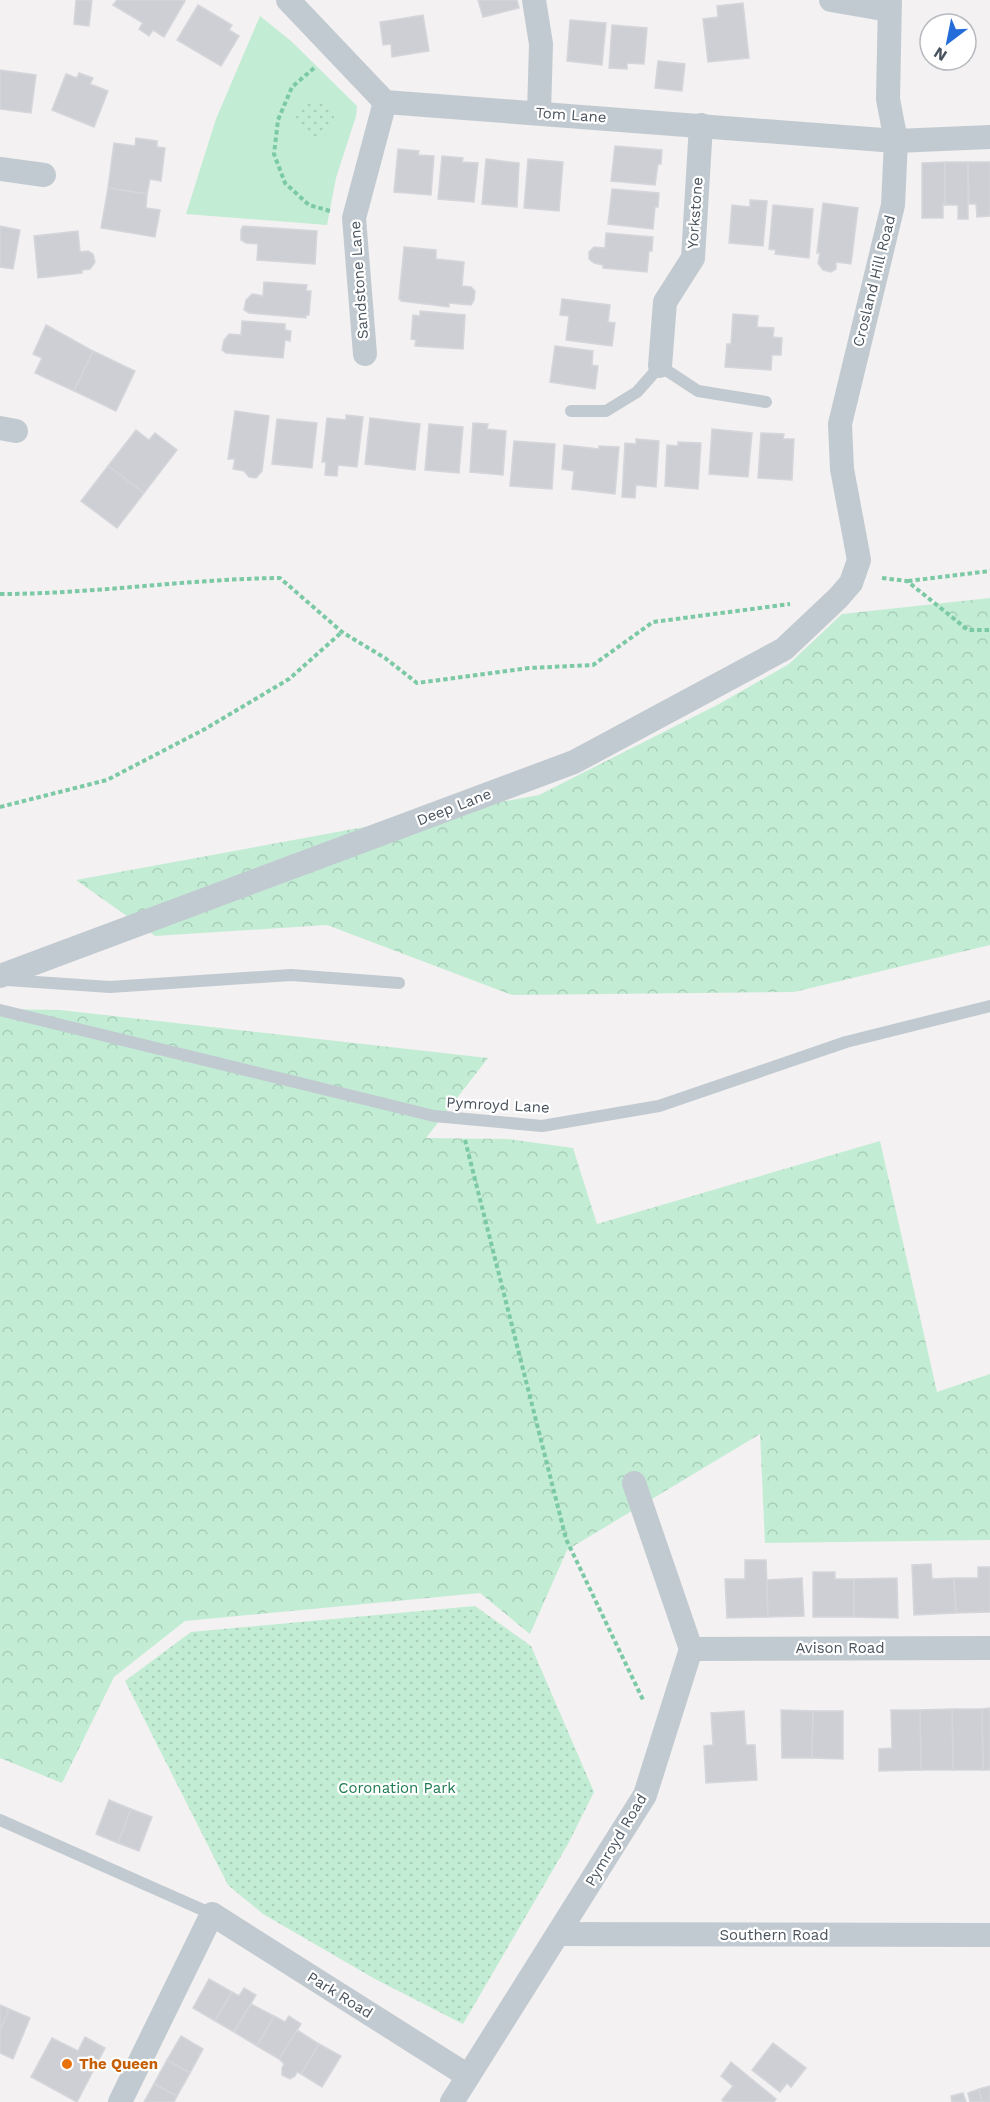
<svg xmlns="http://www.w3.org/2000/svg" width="990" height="2102" viewBox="0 0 990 2102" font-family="'Work Sans',sans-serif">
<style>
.grass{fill:#c2edd4}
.forest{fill:url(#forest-crowns)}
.park{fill:url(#park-dots)}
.building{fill:#cecfd5;stroke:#d5d6db;stroke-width:1.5}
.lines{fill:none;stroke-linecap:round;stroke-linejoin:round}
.path{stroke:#7cc9a6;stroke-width:4;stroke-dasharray:4.5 3;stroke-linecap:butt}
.lane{stroke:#c2cad1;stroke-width:12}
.street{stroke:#c2cad1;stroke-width:24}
.food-dot{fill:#e8710a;stroke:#fff;stroke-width:2}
.labels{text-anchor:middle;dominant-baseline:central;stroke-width:4.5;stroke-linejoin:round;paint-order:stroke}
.street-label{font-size:15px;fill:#49535d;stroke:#fff}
.park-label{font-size:15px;fill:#1d7b50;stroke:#fff}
.food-label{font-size:15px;font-weight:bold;fill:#c56008;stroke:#fff;text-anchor:start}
</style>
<defs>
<pattern id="forest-crowns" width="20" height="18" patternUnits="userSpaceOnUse" patternTransform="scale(1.5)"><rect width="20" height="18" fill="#c2edd4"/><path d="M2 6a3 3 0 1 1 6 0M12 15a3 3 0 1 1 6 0" fill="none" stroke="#a8cdb8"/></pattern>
<pattern id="park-dots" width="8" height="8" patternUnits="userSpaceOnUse" patternTransform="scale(1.5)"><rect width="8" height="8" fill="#c2edd4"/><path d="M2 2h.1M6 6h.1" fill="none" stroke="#a8cdb8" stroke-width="1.8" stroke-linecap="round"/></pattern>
</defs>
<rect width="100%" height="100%" fill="#f3f1f1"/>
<path class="grass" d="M260 16 291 41 357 106 356 116 336 178 327 225 186 214 216 119Z"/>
<g class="forest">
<path d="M990 598V945L794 992 512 995 327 925 155 936 76 880 539 795 719 704 789 664 842 614Z"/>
<path d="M0 1009 60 1010 488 1058 426 1138 508 1139 573 1148 597 1224 880 1141 937 1392 990 1374V1540L765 1543 760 1434 567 1550 530 1634 480 1593 185 1621 114 1677 62 1783 0 1758Z"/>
</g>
<g class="park">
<circle cx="315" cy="119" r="19"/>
<path d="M475 1606 531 1646 594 1792 568 1844 463 2024 375 1979 263 1914 228 1885 125 1681 191 1632Z"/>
</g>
<g class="building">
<path d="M76 0H92L89 26 74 24Z"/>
<path d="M117 0H183L185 1 164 37 153 30 149 36 139 29 143 23 113 5Z"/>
<path d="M478 0H517L519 8 483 17Z"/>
<path d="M743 3 749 58 708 62 703 19 718 17 717 6Z"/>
<path d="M198 5 232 25 229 30 239 36 221 66 177 40Z"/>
<path d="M423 15 429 51 392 57 391 44 383 45 380 22Z"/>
<path d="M570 20 606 23 602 65 567 61Z"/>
<path d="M612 25 647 28 644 64 627 63V69L609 68Z"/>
<path d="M658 61 685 64 682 91 655 88Z"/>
<path d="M0 70 36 75 31 113 0 109Z"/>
<path d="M79 73 93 78 90 84 108 91 94 127 52 110 66 74 77 78Z"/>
<path d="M136 138 157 141V147L165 148 161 181 150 179 147 194 108 188 114 143 135 146Z"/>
<path d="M615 146 662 150 661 164H658L655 185 611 181Z"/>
<path d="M398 149 419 151 418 155 434 156 431 195 394 192Z"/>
<path d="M442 156 463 158 462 162 478 163 474 202 438 199Z"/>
<path d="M486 159 519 163 517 207 482 204Z"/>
<path d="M528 159 563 162 559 211 524 208Z"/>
<path d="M945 162V205L943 204V218H922V163Z"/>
<path d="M945 162H968V219H958V205H945Z"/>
<path d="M968 162H990V216L977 217 976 204H969Z"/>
<path d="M108 188 147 194 146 208 160 210 155 237 101 228Z"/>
<path d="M612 189 659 193 658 207H655L653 229 608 224Z"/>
<path d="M750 200 767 201 763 246 729 243 732 205 750 207Z"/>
<path d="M823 203 858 208 851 264 836 262V269L831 272 823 270 818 263 820 253H817Z"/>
<path d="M773 205 813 209 809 258 775 254 776 250 769 249Z"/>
<path d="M0 226 20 230 13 269 0 267Z"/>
<path d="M243 226 317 231 315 264 257 260 258 244 246 243 241 240V230Z"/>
<path d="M78 231 80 252 88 251 93 254 95 262 90 269 82 270V273L38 278 34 236Z"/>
<path d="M606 233 653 237 652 251H649L647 272 603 268V265L594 263 589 259V252L594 247 605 248Z"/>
<path d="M404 247 436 250V259L464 262 462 286 471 287 475 291 474 300 471 305 449 303V307L401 301V299H399Z"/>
<path d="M264 282 307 285 306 291H311L309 315H306V318L249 313 244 310 246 300 252 294 263 296Z"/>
<path d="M562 299 610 305 608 322 615 323 612 346 566 340 569 316 560 315Z"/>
<path d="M420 311 465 315 463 349 415 346 416 340 411 339 413 315 420 316Z"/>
<path d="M733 314 758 316 757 327 774 328 773 337 782 338 781 355H772L771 370 725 367 727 344H731Z"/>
<path d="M242 321 285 324V330L291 331 290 341 285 340 283 358 226 353 222 350 224 340 229 334 241 335Z"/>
<path d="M46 325 93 351 74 391 35 373 42 358 33 354Z"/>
<path d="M555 346 593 351 592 365 598 366 595 389 550 382Z"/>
<path d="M93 351 135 371 116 411 74 391Z"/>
<path d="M235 411 269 416 262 471 256 478 249 477 244 471 233 469 235 459H228Z"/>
<path d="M346 415 363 417 357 467 338 465 337 476 325 475 326 462H322L327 418 346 420Z"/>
<path d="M370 418 420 424 415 470 365 464Z"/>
<path d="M277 419 317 423 312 468 272 464Z"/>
<path d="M473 423 488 424 487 429 506 431 503 475 470 472Z"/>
<path d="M429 424 463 427 459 473 425 470Z"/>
<path d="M712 429 752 433 748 477 709 474Z"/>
<path d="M136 430 149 440 155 433 177 450 144 493 108 466Z"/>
<path d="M761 433 784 434 783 439H794L792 480 758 478Z"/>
<path d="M636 439 659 441 656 487 636 485 635 498 622 497 625 443 636 444Z"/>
<path d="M514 441 555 444 552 489 510 486Z"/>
<path d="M678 442 701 443 698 489 665 486 667 445 678 446Z"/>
<path d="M564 445 599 449V446L619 447 615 494 572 489 574 471 562 469Z"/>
<path d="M108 466 144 493 117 528 81 501Z"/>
<path d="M745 1560H766L768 1617 727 1618 725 1579H745Z"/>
<path d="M931 1564 932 1579 954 1578 956 1613 914 1615 912 1565Z"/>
<path d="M978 1567H990V1612L956 1613 954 1578H978Z"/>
<path d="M813 1572H835V1579H854V1617H813Z"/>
<path d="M802 1578 804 1616 768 1617 767 1580Z"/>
<path d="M897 1578 898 1618 854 1617V1579Z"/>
<path d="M990 1708V1770H983L982 1709Z"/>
<path d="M952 1709H982L983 1770H953Z"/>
<path d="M952 1709 953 1770H921L920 1710Z"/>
<path d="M781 1710 813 1711 812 1758H782Z"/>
<path d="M891 1710H920L921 1770 879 1771V1749L892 1748Z"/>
<path d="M744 1711 746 1745H755L757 1780 706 1783 704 1746 713 1745 711 1713Z"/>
<path d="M813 1711H843V1759L812 1758Z"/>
<path d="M109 1800 131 1809 118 1843 96 1834Z"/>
<path d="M131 1809 152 1817 139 1851 118 1843Z"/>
<path d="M209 1979 232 1992 215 2021 193 2008Z"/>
<path d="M244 1988 256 1995 234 2032 215 2021 232 1992 239 1996Z"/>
<path d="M251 2004 274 2016 257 2046 234 2032Z"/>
<path d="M0 2005 9 2009 0 2031Z"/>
<path d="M9 2009 30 2018 13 2059 0 2053V2031Z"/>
<path d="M274 2016 285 2022 289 2016 301 2024 279 2059 257 2046Z"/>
<path d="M297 2030 319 2044 301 2074 297 2072 295 2076 290 2079 282 2075V2068L284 2064 279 2059Z"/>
<path d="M181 2036 203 2049 190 2073 167 2060Z"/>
<path d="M85 2037 105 2048 77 2102 31 2077 52 2038 78 2051Z"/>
<path d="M773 2043 806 2068 791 2087 787 2083 780 2092 752 2070Z"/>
<path d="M319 2044 341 2056 322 2087 301 2074Z"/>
<path d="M167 2060 190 2073 177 2096 154 2084Z"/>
<path d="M731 2062 776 2099 774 2102H724L722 2100 733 2086 721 2076Z"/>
<path d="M154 2084 177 2096 174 2102H144Z"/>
<path d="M990 2086V2102H982L979 2089Z"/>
<path d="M979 2089 982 2102H970L968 2093Z"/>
<path d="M963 2093 966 2102H952L951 2096Z"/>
</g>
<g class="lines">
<g class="path">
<path d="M314 68 292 87 278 120 274 154 285 183 309 205 330 211"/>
<path d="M882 578 907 581 968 630H990"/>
<path d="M908 581 990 571"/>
<path d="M0 594C94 594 186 579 280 578L342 632 385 658 417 683 529 668 593 665 653 622 790 604"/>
<path d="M0 807 107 780 205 729 289 679 342 632"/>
<path d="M465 1140 566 1539 644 1702"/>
</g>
<g class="lane">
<path d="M571 411H606L637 392 660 366 698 391 766 402"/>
<path d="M7 980 110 987 291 975 399 983"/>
<path d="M0 1010 434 1116 542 1126 659 1106 846 1042 990 1006"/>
<path d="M0 1820 212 1914"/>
</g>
<g class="street">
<path d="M288 0 385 102 896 141 990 137"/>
<path d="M534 0 541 44 539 113"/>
<path d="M831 0 889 10"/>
<path d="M0 169 44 175"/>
<path d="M365 354 354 218 385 102"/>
<path d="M660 366 665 302 693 258 701 125"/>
<path d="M0 428 16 431"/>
<path d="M0 976 574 762 784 649 838 598 851 583 859 560 842 469 840 424 893 205 896 141 888 99 890 0"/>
<path d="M691 1649 990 1648"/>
<path d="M558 1934 990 1935"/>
<path d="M120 2102 212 1914 468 2076"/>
<path d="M452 2102 645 1795 691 1649 634 1483"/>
</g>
</g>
<circle class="food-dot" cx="67" cy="2064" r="6"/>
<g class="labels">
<g class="street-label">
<text transform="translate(571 115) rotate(4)">Tom Lane</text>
<text transform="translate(695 213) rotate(-86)">Yorkstone</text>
<text transform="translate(359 280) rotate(-94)">Sandstone Lane</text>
<text transform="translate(874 281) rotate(-76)">Crosland Hill Road</text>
<text transform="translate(454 807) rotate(-21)">Deep Lane</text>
<text transform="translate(498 1105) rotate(3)">Pymroyd Lane</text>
<text x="840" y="1648">Avison Road</text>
<text transform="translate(616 1840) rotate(-59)">Pymroyd Road</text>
<text x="774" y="1935">Southern Road</text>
<text transform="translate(340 1995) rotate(32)">Park Road</text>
</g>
<g class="park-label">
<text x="397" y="1788">Coronation Park</text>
</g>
<g class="food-label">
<text x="79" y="2064">The Queen</text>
</g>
</g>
<g transform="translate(948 42) rotate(212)"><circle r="28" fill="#ffffff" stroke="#b6babe" stroke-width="1.5"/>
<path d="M0-4.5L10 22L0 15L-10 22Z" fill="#246cd9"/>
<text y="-9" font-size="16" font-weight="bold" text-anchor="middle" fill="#49535d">N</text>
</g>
</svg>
